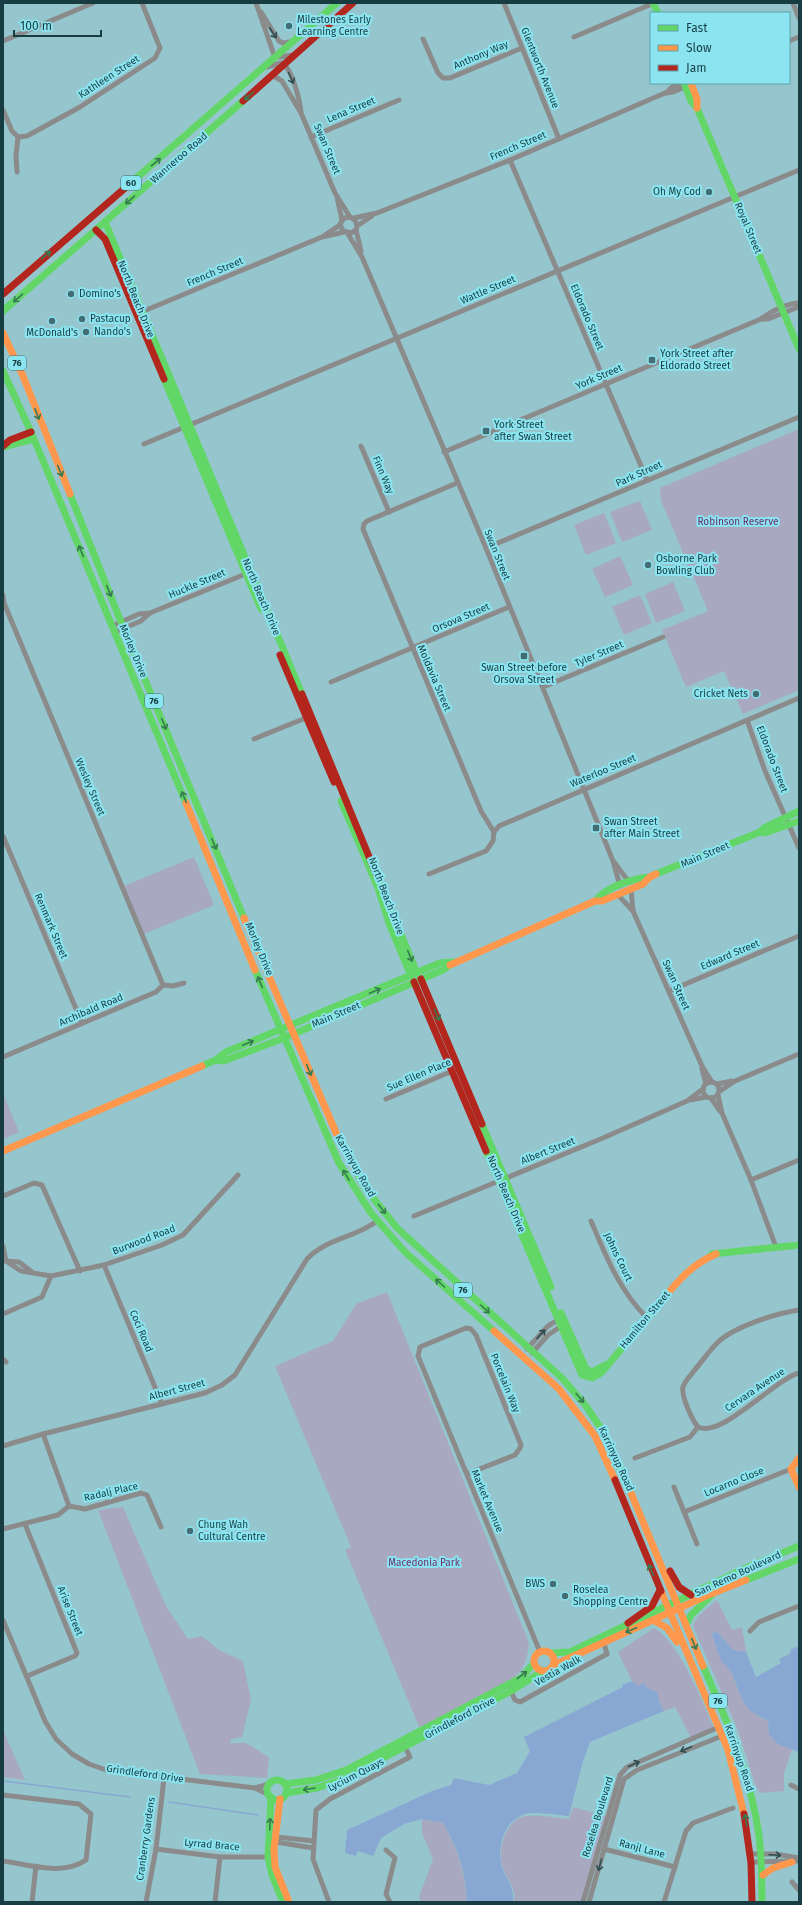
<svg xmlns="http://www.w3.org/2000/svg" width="802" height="1905" viewBox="0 0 802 1905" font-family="'Fira Sans',sans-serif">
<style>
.green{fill:#a8a8c1}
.water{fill:#88a8d3}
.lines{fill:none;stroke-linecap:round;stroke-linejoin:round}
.stream{stroke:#88a8d3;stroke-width:1.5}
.street{stroke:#8b8b8c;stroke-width:5}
.fast{stroke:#63d668;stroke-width:7}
.slow{stroke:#ff974d;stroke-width:7}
.jam{stroke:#b3261e;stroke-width:7}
.oneway{stroke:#2e4d51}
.oneway2{stroke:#357a51}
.poi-dot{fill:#436d73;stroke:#8be5f1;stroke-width:1.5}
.labels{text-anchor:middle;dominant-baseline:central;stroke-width:4;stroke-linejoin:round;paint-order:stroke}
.shield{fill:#8be5f1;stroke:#3a6f76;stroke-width:1}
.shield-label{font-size:9px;font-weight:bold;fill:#173d42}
.poi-label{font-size:10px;fill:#173d42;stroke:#8be5f1;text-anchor:start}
.street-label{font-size:10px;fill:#173d42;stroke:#8be5f1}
.park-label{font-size:10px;fill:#6c2e6c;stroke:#8be5f1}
</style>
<rect width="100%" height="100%" fill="#95c6cd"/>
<g class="green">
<path d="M799 429V690L743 714 724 671 686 687 662 630 708 611 661 501 660 488Z"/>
<path d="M640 501 652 530 622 542 610 512Z"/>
<path d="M604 513 616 543 586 555 574 525Z"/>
<path d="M620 556 633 585 605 597 592 569Z"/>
<path d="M673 582 685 611 656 623 645 594Z"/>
<path d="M640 595 652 623 624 635 612 607Z"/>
<path d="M194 857 214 905 144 934 124 886Z"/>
<path d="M3 1093 19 1132 3 1139Z"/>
<path d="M387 1292 529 1643C528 1657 525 1667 515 1677L420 1729 345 1550 351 1547 275 1366 333 1341 356 1304Z"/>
<path d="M123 1507 166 1606 188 1639 202 1636 219 1650 243 1661 251 1700 242 1737 231 1739 230 1743H246L269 1757 267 1778 200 1774 98 1510Z"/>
<path d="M717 1600 732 1630 742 1627 746 1652 733 1650 716 1631 712 1634 720 1658 732 1673 741 1697 758 1716 768 1721 769 1734 778 1744 792 1749 784 1774V1791L760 1793 756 1787 738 1730 693 1626 697 1617Z"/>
<path d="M654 1628C678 1640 703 1703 714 1728L691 1738 675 1707 664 1711 660 1704 657 1692 649 1689 643 1683 638 1686 632 1681 618 1652Z"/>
<path d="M3 1730 25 1780 3 1777Z"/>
<path d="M573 1807 606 1816 582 1902H514C516 1887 508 1881 503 1868 496 1851 506 1818 526 1816 540 1814 556 1818 569 1819Z"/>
<path d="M422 1819 443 1823C459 1853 464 1868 467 1902H421L419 1897 433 1859 422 1833Z"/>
</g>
<g class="water">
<path d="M716 1631 733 1650 746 1652 756 1677 781 1663 779 1659 791 1653 790 1650 799 1646V1752L778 1744 769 1734 768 1721 749 1710 741 1697 732 1673 720 1659 712 1634Z"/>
<path d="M632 1681 638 1686 643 1683 649 1689 657 1692 660 1704 664 1711 590 1742 583 1761 569 1816C559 1815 534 1811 526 1814 504 1819 496 1848 502 1867 507 1882 514 1884 513 1902H467C465 1869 459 1851 443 1823L422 1819 404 1824 381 1838 373 1856 358 1851 356 1856 345 1853 347 1830 432 1791 451 1785 454 1778 489 1785 517 1773 530 1751 524 1737 623 1687 622 1685Z"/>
</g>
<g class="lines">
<g class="stream">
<path d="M3 1781 130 1797"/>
<path d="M169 1802 258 1815"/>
</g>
<g class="street">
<path d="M256 3 274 55 279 57 293 55"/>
<path d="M504 3 559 139"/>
<path d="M793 3 799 18"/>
<path d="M261 12 279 41 283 43 290 42"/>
<path d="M574 37 654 3"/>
<path d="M423 39 438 73 443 78H450L522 48"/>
<path d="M3 41 93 3"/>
<path d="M789 41 799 37"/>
<path d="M267 67 281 63C292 66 300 102 301 112"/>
<path d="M272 75 282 81 301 113 335 193 350 217"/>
<path d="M666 93 672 87 683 83"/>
<path d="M3 110 12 131 18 137 27 136 80 107 155 58 160 48 142 3"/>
<path d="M311 137 399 100"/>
<path d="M510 160 647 480"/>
<path d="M17 172 16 156 18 137"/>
<path d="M337 197 342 220"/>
<path d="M354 218 377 213 510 160 665 93 673 92 687 86"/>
<path d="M357 226 355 220 350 217 344 218 340 224 343 231 351 233 356 230 357 226 372 216"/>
<path d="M356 230 361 251"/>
<path d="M348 234 362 257 486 548 613 861 620 886"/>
<path d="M325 235 340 225"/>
<path d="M139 313 322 237 344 232"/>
<path d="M761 319H768L796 308 799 305"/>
<path d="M144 444 799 170"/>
<path d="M361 446 389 512"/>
<path d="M444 452 761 319C770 312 787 303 799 303"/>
<path d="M457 483 367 521 364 524 363 529 481 811 494 832"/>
<path d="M486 548 799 417"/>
<path d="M3 595 4 603 163 985"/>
<path d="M112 626 139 614 150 613"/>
<path d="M115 632 141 621 150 613 248 573"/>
<path d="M331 682 509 607"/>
<path d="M543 687 663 637"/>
<path d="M747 720 765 771 799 848"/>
<path d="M254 739 308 717"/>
<path d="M3 836 82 1023"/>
<path d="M614 862 629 882"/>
<path d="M429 874 486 851 493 841 494 832 499 826 799 698"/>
<path d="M631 889 633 911"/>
<path d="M618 895 633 911 702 1066 712 1082"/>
<path d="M669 991 799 936"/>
<path d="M3 1057 156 992 163 985 173 986 184 983"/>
<path d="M702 1069 706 1084"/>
<circle cx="711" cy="1090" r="8"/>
<path d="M717 1084 732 1081"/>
<path d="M720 1091 735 1081 799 1054"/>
<path d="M718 1095 722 1113 751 1180 776 1247"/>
<path d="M711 1098 720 1111"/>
<path d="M386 1099 455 1070"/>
<path d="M690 1100 706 1097"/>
<path d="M751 1180 799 1160"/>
<path d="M3 1196 34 1183 42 1185 80 1271"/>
<path d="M414 1216 603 1138 687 1101 703 1089"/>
<path d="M591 1221C606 1256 619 1290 647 1318"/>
<path d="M3 1246 6 1261"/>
<path d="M3 1259 21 1271 51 1276 104 1265 162 1245 183 1235 238 1175"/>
<path d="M6 1261 19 1262 32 1272"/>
<path d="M104 1265 162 1404"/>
<path d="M3 1314 42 1297 51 1276"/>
<path d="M527 1349 548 1326 561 1318"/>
<path d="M532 1353 548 1335 563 1325"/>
<path d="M3 1359 6 1362"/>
<path d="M698 1427C692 1420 681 1396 683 1387 685 1380 693 1373 697 1367 704 1359 710 1350 717 1343 733 1327 777 1313 799 1310"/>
<path d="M698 1427C721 1439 775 1379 799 1373"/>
<path d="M43 1434 69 1506"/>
<path d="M3 1446 43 1434 205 1393 222 1385 235 1375 307 1259C327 1238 355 1238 377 1221"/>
<path d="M635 1458 690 1437 698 1427"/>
<path d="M467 1474 515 1455 520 1448 521 1445 476 1335 471 1329 466 1328 420 1347 418 1356 540 1652"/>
<path d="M674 1487 697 1544"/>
<path d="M69 1506 85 1509 141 1493 147 1495 161 1527"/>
<path d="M684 1512 791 1469"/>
<path d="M25 1524 77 1653 75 1656 27 1676"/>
<path d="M3 1529 58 1515 69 1506"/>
<path d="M3 1620 45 1721 56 1739 72 1754 89 1764 106 1770 255 1788 269 1795"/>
<path d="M750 1631 759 1622 799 1606"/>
<path d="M510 1689 515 1700 520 1702 607 1654 603 1640"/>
<path d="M791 1785 799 1789"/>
<path d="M255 1788 269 1784"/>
<path d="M3 1795 79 1804 91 1814 86 1860C63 1876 30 1865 3 1861"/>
<path d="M276 1837 314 1841"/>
<path d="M276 1842 313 1848"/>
<path d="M156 1849 220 1857H268"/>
<path d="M604 1849 675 1867"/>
<path d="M386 1850 395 1858 386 1894 390 1902"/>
<path d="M751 1854H775L799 1858"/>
<path d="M752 1862 799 1861"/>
<path d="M792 1882 799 1890"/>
<path d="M32 1902 36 1866"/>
<path d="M146 1902 156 1849 164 1778"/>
<path d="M215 1902 220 1857"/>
<path d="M329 1902 313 1859 316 1810 330 1799 410 1757 404 1745"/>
<path d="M583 1902 620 1775 627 1767 634 1764 719 1727"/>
<path d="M589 1902 624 1779 637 1770 722 1736"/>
<path d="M664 1902 686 1831 693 1823 733 1808"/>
</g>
<g class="fast">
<path d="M653 3 658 13"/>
<path d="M684 83 691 101 697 108 799 349"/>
<path d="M125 188 337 3"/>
<path d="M105 222 302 694"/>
<path d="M3 311 243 101"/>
<path d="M3 371 31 432 186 803"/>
<path d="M164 379 261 609"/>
<path d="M3 447 34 439"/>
<path d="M70 494 121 622 244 918"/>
<path d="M341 801 378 888 390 926 411 976"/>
<path d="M760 832 765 833 799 821"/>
<path d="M656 874 760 832 764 828 799 811"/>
<path d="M377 876 417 973"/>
<path d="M595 901C608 886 631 879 650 877"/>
<path d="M255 970 339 1163 371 1213 405 1252 494 1331"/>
<path d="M216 1060 224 1061 284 1038 443 970 450 965"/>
<path d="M202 1066 216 1060 226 1052 440 963 453 962"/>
<path d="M482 1124 551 1287"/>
<path d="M486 1151 582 1375 592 1378 601 1373 655 1309"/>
<path d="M356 1171 366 1189 397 1228 562 1378 586 1406 602 1430 626 1481"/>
<path d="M712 1254 799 1245"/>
<path d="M561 1313 586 1369 592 1372 605 1365"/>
<path d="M746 1580 799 1559"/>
<path d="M686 1625 691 1615 714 1593"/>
<path d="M550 1653 570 1652 746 1568 799 1546"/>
<path d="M703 1666C726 1718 749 1772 758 1829 762 1853 762 1878 762 1902"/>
<circle cx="277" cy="1790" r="10"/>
<path d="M285 1784 316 1780 346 1770 522 1677 534 1663"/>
<path d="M286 1793 317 1788 343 1779 511 1691 543 1671"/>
<path d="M271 1797 268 1857 272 1875 283 1902"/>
</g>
<g class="slow">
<path d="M691 83 697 99V108"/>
<path d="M3 333 23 376 70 494"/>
<path d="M186 803 255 970"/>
<path d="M244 918 337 1135 356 1171"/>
<path d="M450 965 595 901H602L643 884 650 877 656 874"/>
<path d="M3 1151 202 1066"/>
<path d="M655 1309C673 1287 688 1266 716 1254"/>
<path d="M494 1331 559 1389 595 1436 615 1480"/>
<path d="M799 1458 791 1469 799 1487"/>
<path d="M626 1481 703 1666"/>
<path d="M661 1591 728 1750 744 1814"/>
<path d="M653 1620 667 1628 677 1642"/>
<circle cx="544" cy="1661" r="10"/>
<path d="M554 1665 706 1596 746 1580"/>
<path d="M280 1799 274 1849 275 1867 289 1902"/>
<path d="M763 1875 773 1868 792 1862"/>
</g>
<g class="jam">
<path d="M243 101 353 3"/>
<path d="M96 230 105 239 164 379"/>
<path d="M3 294 125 188"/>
<path d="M3 446 10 440 31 432"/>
<path d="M280 655 334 782"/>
<path d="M302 694 377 876"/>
<path d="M421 979 482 1124"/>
<path d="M414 982 486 1151"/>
<path d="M615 1480 661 1591"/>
<path d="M670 1571 679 1587 691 1595"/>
<path d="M628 1623 652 1606 660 1590"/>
<path d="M744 1814 751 1863 752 1902"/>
</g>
</g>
<defs><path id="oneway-shaft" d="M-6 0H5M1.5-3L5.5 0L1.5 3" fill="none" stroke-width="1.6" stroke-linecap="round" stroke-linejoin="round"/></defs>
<g class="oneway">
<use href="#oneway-shaft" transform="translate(273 33) rotate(57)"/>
<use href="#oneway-shaft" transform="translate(291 78) rotate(66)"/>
<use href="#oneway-shaft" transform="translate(541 1334) rotate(-47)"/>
<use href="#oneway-shaft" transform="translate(686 1749) rotate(157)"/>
<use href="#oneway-shaft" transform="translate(634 1764) rotate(-24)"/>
<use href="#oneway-shaft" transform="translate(775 1855) rotate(3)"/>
<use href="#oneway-shaft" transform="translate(600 1865) rotate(104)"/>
</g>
<g class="oneway2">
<use href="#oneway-shaft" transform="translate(249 96) rotate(138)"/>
<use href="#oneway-shaft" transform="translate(156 162) rotate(-40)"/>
<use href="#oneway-shaft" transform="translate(130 200) rotate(139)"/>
<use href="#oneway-shaft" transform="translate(46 255) rotate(-42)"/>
<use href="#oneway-shaft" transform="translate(18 298) rotate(139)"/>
<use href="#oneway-shaft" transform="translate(37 414) rotate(69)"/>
<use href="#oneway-shaft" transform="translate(60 471) rotate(68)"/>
<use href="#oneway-shaft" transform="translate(81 551) rotate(-113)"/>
<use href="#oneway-shaft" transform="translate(109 591) rotate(68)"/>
<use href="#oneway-shaft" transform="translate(164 724) rotate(67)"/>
<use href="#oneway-shaft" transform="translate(184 797) rotate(-113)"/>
<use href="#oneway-shaft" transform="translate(214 844) rotate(67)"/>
<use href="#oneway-shaft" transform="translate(410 956) rotate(67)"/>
<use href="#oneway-shaft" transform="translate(260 982) rotate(-113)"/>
<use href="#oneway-shaft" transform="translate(375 991) rotate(-23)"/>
<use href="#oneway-shaft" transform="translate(437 1015) rotate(65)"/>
<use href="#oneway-shaft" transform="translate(248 1043) rotate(-23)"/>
<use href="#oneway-shaft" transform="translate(309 1070) rotate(67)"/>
<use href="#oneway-shaft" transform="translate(346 1175) rotate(-120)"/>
<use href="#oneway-shaft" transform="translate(382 1209) rotate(52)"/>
<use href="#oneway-shaft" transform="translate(440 1283) rotate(-138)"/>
<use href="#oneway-shaft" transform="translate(485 1309) rotate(42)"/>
<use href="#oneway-shaft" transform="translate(580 1398) rotate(49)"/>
<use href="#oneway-shaft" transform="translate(651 1570) rotate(-115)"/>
<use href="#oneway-shaft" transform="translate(631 1630) rotate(157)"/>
<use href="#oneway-shaft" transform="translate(694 1644) rotate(67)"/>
<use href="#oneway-shaft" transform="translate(522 1675) rotate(-37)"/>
<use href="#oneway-shaft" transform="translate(309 1789) rotate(171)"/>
<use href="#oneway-shaft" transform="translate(746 1820) rotate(-99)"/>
<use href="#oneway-shaft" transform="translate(270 1824) rotate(-88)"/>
</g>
<g class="poi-dot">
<circle cx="289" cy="26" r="4"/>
<circle cx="709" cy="192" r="4"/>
<circle cx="71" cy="294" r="4"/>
<circle cx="82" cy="319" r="4"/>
<circle cx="52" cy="321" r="4"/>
<circle cx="86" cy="332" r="4"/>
<rect x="648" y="356" width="8" height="8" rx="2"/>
<rect x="482" y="427" width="8" height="8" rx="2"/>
<circle cx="648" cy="565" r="4"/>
<rect x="520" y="652" width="8" height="8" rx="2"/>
<circle cx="756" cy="694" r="4"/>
<rect x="592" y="824" width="8" height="8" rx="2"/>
<circle cx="190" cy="1531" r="4"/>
<circle cx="553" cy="1584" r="4"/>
<circle cx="565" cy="1596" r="4"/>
</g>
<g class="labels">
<g class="shield">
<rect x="121" y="176" width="20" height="14" rx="3"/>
<rect x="8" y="356" width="18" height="14" rx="3"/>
<rect x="145" y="694" width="18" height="14" rx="3"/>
<rect x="454" y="1283" width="18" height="14" rx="3"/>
<rect x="709" y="1694" width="18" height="14" rx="3"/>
</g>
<g class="shield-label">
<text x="131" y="183">60</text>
<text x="17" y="363">76</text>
<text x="154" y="701">76</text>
<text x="463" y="1290">76</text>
<text x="718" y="1701">76</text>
</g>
<g class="poi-label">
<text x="297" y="20">Milestones Early<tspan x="297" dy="12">Learning Centre</tspan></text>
<text x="701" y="192" text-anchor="end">Oh My Cod</text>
<text x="79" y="294">Domino's</text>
<text x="90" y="319">Pastacup</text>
<text x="94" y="332">Nando's</text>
<text x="52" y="333" text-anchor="middle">McDonald's</text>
<text x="660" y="354">York Street after<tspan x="660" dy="12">Eldorado Street</tspan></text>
<text x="494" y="425">York Street<tspan x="494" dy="12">after Swan Street</tspan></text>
<text x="656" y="559">Osborne Park<tspan x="656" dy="12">Bowling Club</tspan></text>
<text x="524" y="668" text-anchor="middle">Swan Street before<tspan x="524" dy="12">Orsova Street</tspan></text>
<text x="748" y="694" text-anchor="end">Cricket Nets</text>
<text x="604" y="822">Swan Street<tspan x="604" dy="12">after Main Street</tspan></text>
<text x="198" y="1525">Chung Wah<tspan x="198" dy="12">Cultural Centre</tspan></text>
<text x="545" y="1584" text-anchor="end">BWS</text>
<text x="573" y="1590">Roselea<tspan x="573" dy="12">Shopping Centre</tspan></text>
</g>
<g class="street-label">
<text transform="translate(481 55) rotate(-23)">Anthony Way</text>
<text transform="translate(540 68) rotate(68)">Glentworth Avenue</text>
<text transform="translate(109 77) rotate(-33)">Kathleen Street</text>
<text transform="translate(351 110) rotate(-23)">Lena Street</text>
<text transform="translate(518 146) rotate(-23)">French Street</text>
<text transform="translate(327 149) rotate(67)">Swan Street</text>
<text transform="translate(179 158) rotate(-41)">Wanneroo Road</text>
<text transform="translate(748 228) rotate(67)">Royal Street</text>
<text transform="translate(215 272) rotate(-23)">French Street</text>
<text transform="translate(488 290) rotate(-23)">Wattle Street</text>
<text transform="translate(136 299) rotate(68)">North Beach Drive</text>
<text transform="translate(587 317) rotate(67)">Eldorado Street</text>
<text transform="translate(599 377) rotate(-23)">York Street</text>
<text transform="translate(639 474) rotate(-24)">Park Street</text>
<text transform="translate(383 475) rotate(67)">Finn Way</text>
<text transform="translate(497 555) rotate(68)">Swan Street</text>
<text transform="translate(197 584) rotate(-23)">Huckle Street</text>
<text transform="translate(261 597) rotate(67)">North Beach Drive</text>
<text transform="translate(461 618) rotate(-23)">Orsova Street</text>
<text transform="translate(133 651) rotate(67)">Morley Drive</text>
<text transform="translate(599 654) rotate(-23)">Tyler Street</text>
<text transform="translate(434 678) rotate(67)">Moldavia Street</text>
<text transform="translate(772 759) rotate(69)">Eldorado Street</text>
<text transform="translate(603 771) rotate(-23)">Waterloo Street</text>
<text transform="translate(90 787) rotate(67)">Wesley Street</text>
<text transform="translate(705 855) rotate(-23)">Main Street</text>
<text transform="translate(386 896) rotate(69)">North Beach Drive</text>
<text transform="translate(51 926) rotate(67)">Renmark Street</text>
<text transform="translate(259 949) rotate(67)">Morley Drive</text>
<text transform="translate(730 955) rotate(-23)">Edward Street</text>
<text transform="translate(676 985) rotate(66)">Swan Street</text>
<text transform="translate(91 1010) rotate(-23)">Archibald Road</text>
<text transform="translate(336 1015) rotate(-23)">Main Street</text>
<text transform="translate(419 1075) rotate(-23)">Sue Ellen Place</text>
<text transform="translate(548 1151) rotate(-22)">Albert Street</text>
<text transform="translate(355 1166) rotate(60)">Karrinyup Road</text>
<text transform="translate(506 1194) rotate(67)">North Beach Drive</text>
<text transform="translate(144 1240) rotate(-21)">Burwood Road</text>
<text transform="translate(618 1257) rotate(64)">Johns Court</text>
<text transform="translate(645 1320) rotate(-50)">Hamilton Street</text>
<text transform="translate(141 1331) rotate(67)">Coci Road</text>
<text transform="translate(505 1383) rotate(68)">Porcelain Way</text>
<text transform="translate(177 1390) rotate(-15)">Albert Street</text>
<text transform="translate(755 1390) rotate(-34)">Cervara Avenue</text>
<text transform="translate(616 1459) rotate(65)">Karrinyup Road</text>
<text transform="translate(734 1482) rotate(-22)">Locarno Close</text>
<text transform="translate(111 1492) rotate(-13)">Radalj Place</text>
<text transform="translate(487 1501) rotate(67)">Market Avenue</text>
<text transform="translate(738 1574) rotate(-25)">San Remo Boulevard</text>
<text transform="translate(70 1611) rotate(68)">Arise Street</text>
<text transform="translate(558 1671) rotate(-29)">Vestia Walk</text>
<text transform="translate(460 1718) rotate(-28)">Grindleford Drive</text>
<text transform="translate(739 1758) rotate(71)">Karrinyup Road</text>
<text transform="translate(145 1774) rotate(8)">Grindleford Drive</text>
<text transform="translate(356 1775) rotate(-27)">Lycium Quays</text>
<text transform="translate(598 1817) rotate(-73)">Roselea Boulevard</text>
<text transform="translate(146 1839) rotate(-82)">Cranberry Gardens</text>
<text transform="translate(212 1845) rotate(5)">Lyrrad Brace</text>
<text transform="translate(642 1849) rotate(15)">Ranjl Lane</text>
</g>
<g class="park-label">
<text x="738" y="522">Robinson Reserve</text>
<text x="424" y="1563">Macedonia Park</text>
</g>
</g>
<rect width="802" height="1905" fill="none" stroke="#173d42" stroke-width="8"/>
<rect x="650" y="12" width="140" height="72" fill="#8be5f1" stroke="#5da2ab"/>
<rect x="658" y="25" width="20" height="6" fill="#63d668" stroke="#5da2ab"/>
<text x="686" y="32" font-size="12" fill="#173d42">Fast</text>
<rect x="658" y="45" width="20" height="6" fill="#ff974d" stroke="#5da2ab"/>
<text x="686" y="52" font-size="12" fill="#173d42">Slow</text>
<rect x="658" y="65" width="20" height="6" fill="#b3261e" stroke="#5da2ab"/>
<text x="686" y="72" font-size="12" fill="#173d42">Jam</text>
<path d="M14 30v6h87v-6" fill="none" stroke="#173d42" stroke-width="2"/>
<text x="20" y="30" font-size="12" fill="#173d42" stroke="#8be5f1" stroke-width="3" paint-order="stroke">100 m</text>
</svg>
